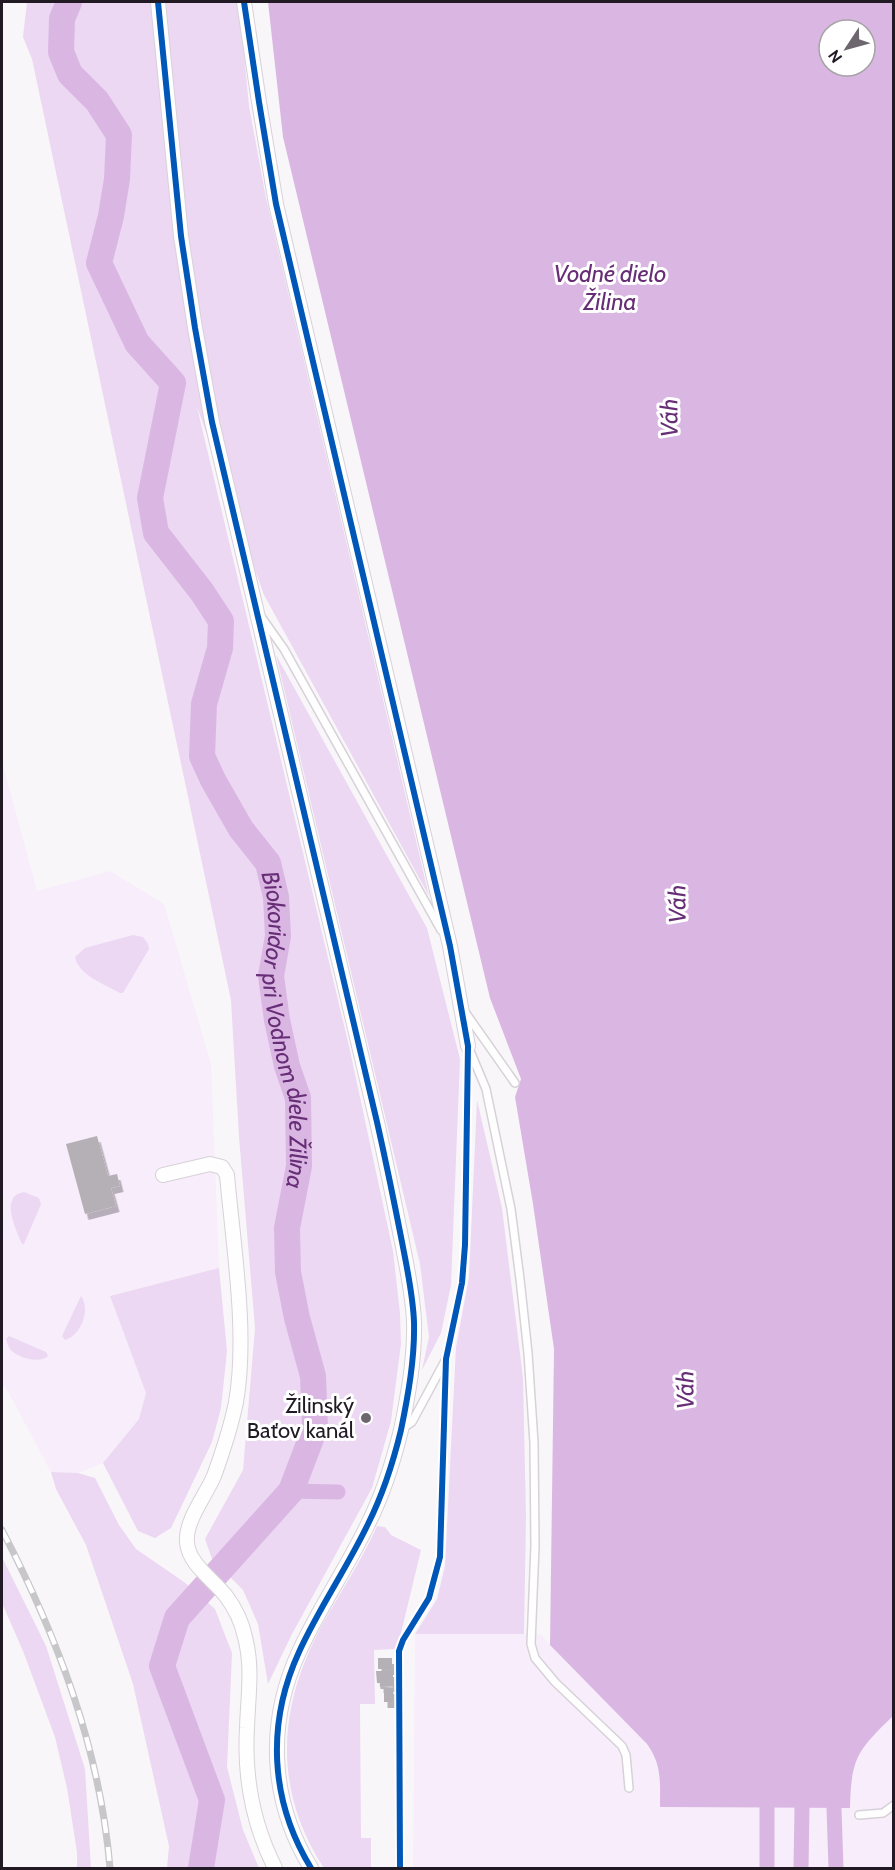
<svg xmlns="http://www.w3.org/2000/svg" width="895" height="1870" viewBox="0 0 895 1870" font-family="Cabin,sans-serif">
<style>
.built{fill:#f8edfb}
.green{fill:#ecd8f2}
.water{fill:#dab7e3;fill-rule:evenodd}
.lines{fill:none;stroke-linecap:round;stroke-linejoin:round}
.canal{stroke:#dab7e3;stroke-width:15}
.river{stroke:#dab7e3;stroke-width:26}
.building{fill:#b5afb6;filter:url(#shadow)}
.lane-casing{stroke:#d7d1d8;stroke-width:10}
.street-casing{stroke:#d7d1d8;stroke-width:16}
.lane{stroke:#fefefe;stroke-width:7}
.street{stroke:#fefefe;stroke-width:14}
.rail-casing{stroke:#c7c6c8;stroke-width:7}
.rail{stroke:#fff;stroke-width:4.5;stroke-dasharray:14;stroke-linecap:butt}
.cycleway-casing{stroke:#fff;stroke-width:10}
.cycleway{stroke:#0057b8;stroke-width:6}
.poi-dot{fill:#6d666f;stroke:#fff;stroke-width:2}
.labels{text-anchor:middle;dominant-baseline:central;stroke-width:6;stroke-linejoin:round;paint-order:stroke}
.poi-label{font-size:22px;fill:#211924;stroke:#fff;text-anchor:end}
.water-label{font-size:24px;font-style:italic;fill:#672d76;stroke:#fff}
</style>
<defs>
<filter id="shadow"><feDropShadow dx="3.5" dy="6" stdDeviation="0" flood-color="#0004"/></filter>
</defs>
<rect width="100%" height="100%" fill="#f9f6fa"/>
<g class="built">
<path d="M2 761 37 891 110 871 164 904 211 1064 219 1268 110 1297 146 1393 139 1419 103 1463 78 1473 51 1472 5 1386 2 1387Z"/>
<path d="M415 1634H540L647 1744 655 1755 660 1771V1807L850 1808 851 1776 858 1755 871 1737 893 1716V1868H413Z"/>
</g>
<g class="green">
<path d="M27 2H239L249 106 266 198 429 896 264 595 197 407 349 1046 393 1251 400 1313 401 1344 391 1421 372 1488 292 1634 268 1684 258 1624 243 1590 212 1559 205 1539 243 1470 255 1328 239 1137 231 1000 32 59 23 37Z"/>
<path d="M276 655 427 928 460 1059 451 1285 441 1333 422 1370 429 1337 420 1264Z"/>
<path d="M133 935 143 937 148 944 149 949 123 993H120C106 985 78 975 75 957L85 948Z"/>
<path d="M477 1100 502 1208 523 1378 526 1517 524 1634H415L437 1599 445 1566 456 1347 469 1277Z"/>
<path d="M24 1192 39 1198 41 1204 24 1244H22C15 1228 0 1195 24 1192Z"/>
<path d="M219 1268 227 1351 221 1408 212 1442 171 1528 155 1538 138 1531 103 1463 139 1419 146 1393 110 1296Z"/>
<path d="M81 1296C91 1310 81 1335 65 1340L62 1336Z"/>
<path d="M9 1336 46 1352 48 1356C40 1364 17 1358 10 1349 8 1346 7 1342 6 1339Z"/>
<path d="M51 1472 78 1473 95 1478 119 1525 136 1549 184 1582 215 1609 232 1653 227 1767 243 1830 259 1868H167L169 1846 133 1684 86 1545 56 1489Z"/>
<path d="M377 1526 385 1527 391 1535 421 1550 401 1633 395 1649 374 1650 375 1704H360L361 1838H371V1868H324C281 1803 276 1731 306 1659 325 1612 357 1572 377 1526Z"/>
<path d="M2 1557 46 1646 85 1769 91 1868H77V1852L67 1788 55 1737 23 1651 2 1603Z"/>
</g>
<path class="water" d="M268 2H893L894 1715C858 1750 851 1757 850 1808L660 1807C660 1781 662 1765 647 1744L550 1645 554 1349 533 1204 515 1097 521 1079 490 998 283 137ZM829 30H865V66H829Z"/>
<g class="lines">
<g class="canal">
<path d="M291 1491 338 1492"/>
<path d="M767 1807V1868"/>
<path d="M834 1808 836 1868"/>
<path d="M801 1868 802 1807"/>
</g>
<path class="river" id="s1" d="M69 2 62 19 61 52 70 74 97 101 119 135 117 179 111 216 99 263 137 343 173 383 150 498 156 533 202 592 221 621 220 648 204 704 202 756 213 780 241 829 268 863 276 897 278 936 271 976 277 1020 287 1066 298 1098 299 1166 287 1228 288 1272 297 1318 313 1376 315 1428 291 1491 177 1618 162 1666 212 1800 201 1868"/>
</g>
<g class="building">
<path d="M97 1136 108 1176 117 1174 120 1186 111 1188 116 1206 85 1214 66 1144Z"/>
<rect x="378" y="1658" width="14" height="11"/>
<path d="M376 1671H393V1686L380 1687V1683H377Z"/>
<path d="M384 1687 393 1688V1702H384Z"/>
</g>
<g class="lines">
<defs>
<g id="lane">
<path d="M262 618 284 649 441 930"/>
<path d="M465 1012 515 1083"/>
<path d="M468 1046 486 1089 511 1209 520 1279 528 1353 534 1443 535 1546 531 1644 535 1658 555 1682 622 1746 626 1755 629 1788"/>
<path d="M403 1428 412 1422 446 1359"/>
<path d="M859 1815 883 1813 894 1805"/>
</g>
<g id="street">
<path d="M158 2 181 236 195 328 212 422 377 1122C386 1162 394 1201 402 1242 407 1268 413 1295 414 1322 415 1358 408 1396 401 1430 393 1463 383 1494 368 1524 347 1568 319 1608 299 1652 266 1724 270 1801 311 1868"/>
<path d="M244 2 259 102 276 204 450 946 468 1046"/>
<path d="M163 1175 210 1164 222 1167 227 1175C233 1244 248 1334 236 1402 231 1427 223 1451 214 1476 206 1495 185 1521 187 1542 188 1564 214 1580 226 1596 235 1608 242 1623 245 1637 253 1667 248 1697 247 1728 244 1777 253 1824 275 1868"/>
</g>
</defs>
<use href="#lane" class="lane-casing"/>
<use href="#street" class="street-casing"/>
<use href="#lane" class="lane"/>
<use href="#street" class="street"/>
<defs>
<path id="rail" d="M2 1530C57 1636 100 1748 110 1868"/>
</defs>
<use href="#rail" class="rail-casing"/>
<use href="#rail" class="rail"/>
<defs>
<g id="cycleway">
<path d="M158 2 181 236 195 328 212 422 377 1122C386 1162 394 1201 402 1242 407 1268 413 1295 414 1322 415 1358 408 1396 401 1430 393 1463 383 1494 368 1524 347 1568 319 1608 299 1652 266 1724 270 1801 311 1868"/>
<path d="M244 2 259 102 276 204 450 946 468 1046 465 1245 462 1283 446 1359 440 1557 429 1598 403 1640 399 1651 400 1868"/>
</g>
</defs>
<use href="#cycleway" class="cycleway-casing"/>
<use href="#cycleway" class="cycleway"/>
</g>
<circle class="poi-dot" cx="366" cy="1418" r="6"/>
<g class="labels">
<g class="poi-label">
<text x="354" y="1405">Žilinský<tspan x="354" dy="25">Baťov kanál</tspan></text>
</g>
<g class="water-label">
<text x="610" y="273">Vodné dielo<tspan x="610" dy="28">Žilina</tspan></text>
<text transform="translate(669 418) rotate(-91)">Váh</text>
<text transform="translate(677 904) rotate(-91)">Váh</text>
<text stroke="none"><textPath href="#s1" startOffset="1122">Biokoridor pri Vodnom diele Žilina</textPath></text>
<text transform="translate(685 1390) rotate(-91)">Váh</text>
</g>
</g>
<rect width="895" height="1870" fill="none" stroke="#211924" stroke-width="6"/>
<g transform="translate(847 48) rotate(234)"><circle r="28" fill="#ffffff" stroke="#a6a3a7" stroke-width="1.5"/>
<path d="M0-4.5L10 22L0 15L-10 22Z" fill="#6d666f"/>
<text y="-9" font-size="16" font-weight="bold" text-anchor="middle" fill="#211924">N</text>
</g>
</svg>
